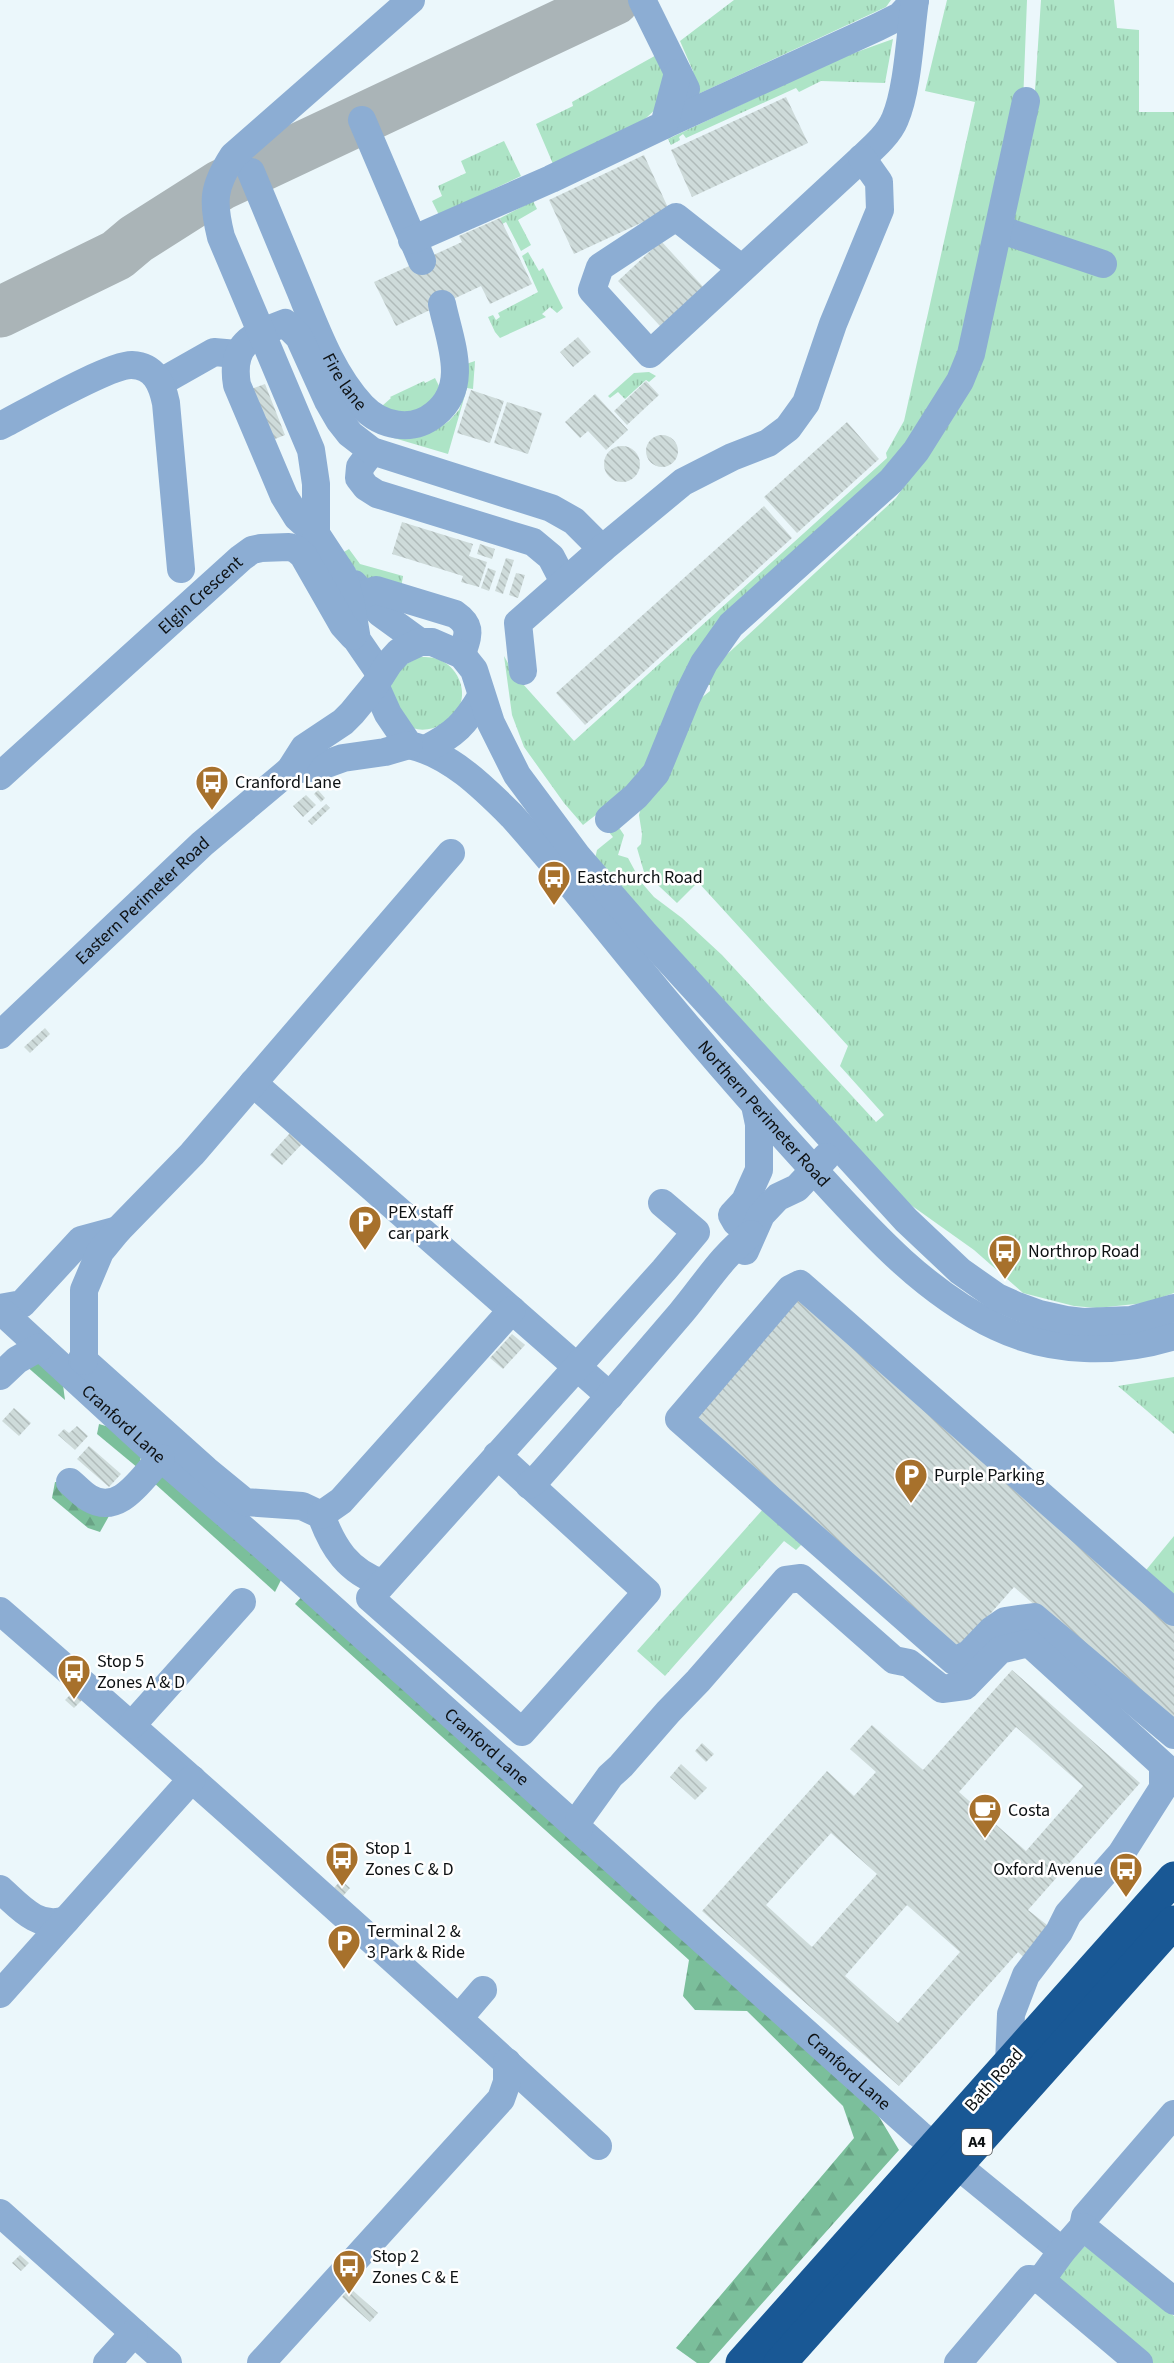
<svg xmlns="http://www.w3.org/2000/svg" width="1174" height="2363" viewBox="0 0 1174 2363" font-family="'Source Sans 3',sans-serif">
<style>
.grass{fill:url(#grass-tufts)}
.forest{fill:url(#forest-firs)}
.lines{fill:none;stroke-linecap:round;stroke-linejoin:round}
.taxiway{stroke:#aab4b7;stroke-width:51}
.building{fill:url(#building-back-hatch);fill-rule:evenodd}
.minor{stroke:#8cadd3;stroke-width:28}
.highway{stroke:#195895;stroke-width:33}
.labels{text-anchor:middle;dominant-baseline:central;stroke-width:5;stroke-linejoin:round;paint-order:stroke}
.shield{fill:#fff;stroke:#56585a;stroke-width:1.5}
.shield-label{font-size:16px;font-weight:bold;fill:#0d1113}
.street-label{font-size:18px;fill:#0d1113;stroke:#fff}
.poi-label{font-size:18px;fill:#0d1113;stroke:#fff;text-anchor:start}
</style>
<defs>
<pattern id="grass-tufts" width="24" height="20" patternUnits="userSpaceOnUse" patternTransform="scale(1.5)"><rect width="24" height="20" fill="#ade4c6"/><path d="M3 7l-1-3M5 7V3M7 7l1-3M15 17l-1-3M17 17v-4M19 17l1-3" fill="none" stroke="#94c3a9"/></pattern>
<pattern id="forest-firs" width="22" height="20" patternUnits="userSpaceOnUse" patternTransform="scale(1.5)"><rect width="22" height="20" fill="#7bbf9b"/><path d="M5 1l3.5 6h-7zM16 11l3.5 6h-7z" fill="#69a385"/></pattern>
<pattern id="building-back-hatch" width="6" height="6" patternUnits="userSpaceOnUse" patternTransform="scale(1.5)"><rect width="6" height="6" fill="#cedbda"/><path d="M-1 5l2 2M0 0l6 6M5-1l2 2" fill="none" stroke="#b0bbba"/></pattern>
</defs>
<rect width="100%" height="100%" fill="#ebf7fb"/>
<g class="grass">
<path d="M734 0H891L886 7 694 96 689 85 693 71 680 41Z"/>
<path d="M947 0H1027L1022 129 948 403 686 675 652 771 583 825 564 803 524 747 512 715 504 656 514 674 574 741 887 458 886 453 904 421 975 102 925 91Z"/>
<path d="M1041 0H1114L1117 28 1139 30V112H1174V1293L1145 1303 1097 1308 1074 1306 1023 1293 974 1250 908 1203 595 859 597 850 613 837 607 830 616 823 624 835 618 855 628 858 641 882 654 897 682 918 722 955 876 1122 884 1115 840 1066 848 1046 698 882 677 903 644 872 637 848 641 844 642 834 639 815 644 797 685 711 710 691V685L706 684 722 659 896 498 947 424 1033 120Z"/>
<path d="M893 39 885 83 821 81 799 92 796 88 686 138 683 134 679 137 680 140 671 145 668 139 840 58Z"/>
<path d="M660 53 668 68 659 106 645 119 553 164 536 124 573 106 572 102Z"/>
<path d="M504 141 521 176 439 215 432 201 442 196 438 186 466 173 461 161Z"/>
<path d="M533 201 537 209 518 220 531 245 521 251 506 222 472 240 470 234Z"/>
<path d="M528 252 539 271 543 268 563 308 557 313 550 307 542 314 546 317 500 338 495 332 488 317 493 315 496 320 500 317 498 313 538 292 522 256Z"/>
<path d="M475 361 473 389 467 388 448 454 377 433 366 425 434 431 449 421 459 410 464 396 466 364Z"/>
<path d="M649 372 656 376 649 382 646 380 625 399 618 392 610 398 608 396 634 373Z"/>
<path d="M435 378 439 386 432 409 406 419 382 406 391 398 390 397 424 381 425 383Z"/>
<path d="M349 549 360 564 403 576 401 588 361 576 342 553Z"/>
<path d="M419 657C427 657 435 657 442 661 459 669 468 693 458 709 448 726 422 737 405 724 398 717 393 699 389 690L399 668Z"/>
<path d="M1174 1377V1434L1118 1386Z"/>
<path d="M764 1508 805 1541 796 1550 784 1541 665 1676 637 1651Z"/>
<path d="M1174 1536V1601L1142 1575Z"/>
<path d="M1086 2245H1090L1174 2316V2363H1152L1056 2277Z"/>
</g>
<g class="forest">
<path d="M38 1361 63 1385 65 1400 25 1365Z"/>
<path d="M99 1424 116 1429 143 1450 138 1468 97 1434Z"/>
<path d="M168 1476 283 1576 275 1592 153 1482 154 1477Z"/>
<path d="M55 1482 67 1483 109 1516 100 1532 88 1528 52 1498Z"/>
<path d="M303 1595 872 2105 899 2150 709 2363H697L676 2348 854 2138 843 2106 747 2011 695 2010 683 1996 689 1960 295 1604Z"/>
</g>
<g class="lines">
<path class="taxiway" d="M0 312 117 255 136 239 221 185 614 0"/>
</g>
<g class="building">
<path d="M786 97 808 143 692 197 671 150Z"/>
<path d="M644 155 669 210 574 254 549 200Z"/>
<path d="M500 218 532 284 490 304 481 286 396 326 374 282 462 242 459 236Z"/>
<path d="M661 241 706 290 663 329 618 281Z"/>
<path d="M578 337 591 352 573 367 560 352Z"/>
<path d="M646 381 659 395 627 425 614 411Z"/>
<path d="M265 384 285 435 250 449 248 390Z"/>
<path d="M471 390 504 401 490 443 457 433Z"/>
<path d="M595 394 628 430 606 450 588 431 580 438 565 422Z"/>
<path d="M507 402 542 413 528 454 494 443Z"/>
<path d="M847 422 879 459 797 533 764 497Z"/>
<circle cx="662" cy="451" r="16"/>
<circle cx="622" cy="464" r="18"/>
<path d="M764 506 792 538 585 725 556 693Z"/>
<path d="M402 522 473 544 469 556 487 562 479 587 461 582 463 576 392 554Z"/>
<path d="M480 544 495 549 492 559 477 554Z"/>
<path d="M506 558 514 560 503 594 495 591Z"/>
<path d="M488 568 496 571 489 591 481 588Z"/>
<path d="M516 573 525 575 518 598 509 595Z"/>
<path d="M318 790 325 798 321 802 314 794Z"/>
<path d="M306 795 316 805 303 817 293 806Z"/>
<path d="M326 804 330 808 312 825 308 821Z"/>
<path d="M45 1028 50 1034 30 1053 24 1047Z"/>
<path d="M290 1133 302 1144 282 1165 270 1155Z"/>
<path d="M800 1292 1174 1619V1727L1014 1587 953 1656 686 1422Z"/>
<path d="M512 1334 525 1345 503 1369 490 1358Z"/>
<path d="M14 1408 31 1423 19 1436 2 1421Z"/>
<path d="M77 1426 88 1436 75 1450 58 1435 64 1429 69 1433Z"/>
<path d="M89 1446 121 1474 109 1487 77 1459Z"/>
<path d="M1012 1670 1140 1783 1028 1910 1056 1932 1028 1961 1018 1952 899 2086 702 1911 827 1771 854 1796 876 1772 850 1749 872 1725 923 1770ZM1016 1727 1083 1786 1026 1851 959 1792ZM831 1833 877 1874 812 1947 766 1905ZM907 1905 960 1952 898 2023 845 1976Z"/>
<path d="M73 1692 82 1700 74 1708 65 1700Z"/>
<path d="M702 1743 714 1754 706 1762 695 1751Z"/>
<path d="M681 1764 707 1788 695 1800 670 1777Z"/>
<path d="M341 1880 350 1888 343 1896 334 1888Z"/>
<path d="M20 2255 29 2263 21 2271 12 2263Z"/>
<path d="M350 2288 378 2313 370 2322 342 2297Z"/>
</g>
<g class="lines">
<g class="minor">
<path d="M642 0 686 89"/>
<path d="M362 120 422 261"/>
<path d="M664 125 878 27 900 16 915 0"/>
<path id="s1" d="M251 172C267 211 283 250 300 290 316 329 332 374 362 406 381 426 412 433 435 414 470 386 450 342 442 304"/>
<path d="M999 229 1103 264"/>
<path d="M412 240 551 179 664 125 678 73"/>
<path d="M742 269 676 217 600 267 592 290 650 354 862 158C874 147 889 134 895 119 908 89 910 34 915 0"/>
<path d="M161 382 214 352 237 354"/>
<path d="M0 426C24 414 110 364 132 365 155 366 162 384 166 403L181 569"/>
<path d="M372 451 360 467 359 478 366 487 377 494 533 542 551 557 564 582"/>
<path d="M316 534 297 517 284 496 237 385C230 344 251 336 285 323L299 337 328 401 339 420 350 434 372 451 551 508 574 521 602 549"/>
<path d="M354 584 380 613 420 642"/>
<path d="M351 604 364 594 376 590 455 614C474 627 467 636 462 655"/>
<path d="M523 671 518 623 602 549 683 482 732 457 768 443 788 428 806 403 833 324 880 210 879 182 862 158"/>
<path d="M381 675 357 640 351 604 343 575 316 534V484L311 450 221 237C212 201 213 187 233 156L411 0"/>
<path id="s2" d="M375 685 388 714 409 745C450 754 483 787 512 816 554 863 594 913 634 962 691 1032 751 1101 812 1168 867 1228 922 1291 997 1327 1052 1353 1117 1354 1174 1336"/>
<path d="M426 749C455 734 465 724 481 697"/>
<path d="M290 770 318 767 343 758 385 752 409 745"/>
<path id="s3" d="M0 776 241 558 252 550 261 548 289 547 296 549 303 555 343 625 353 636"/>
<path d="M609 819 636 796 656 773 687 697 704 663 731 625 891 481 916 451 960 381 971 354 1026 101"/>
<path id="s4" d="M0 1035 202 844 290 770 304 748 343 722 352 713 375 685 389 663 399 652 420 642H432L462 655 474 670 491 723 517 775 578 857 644 933 906 1220 960 1271 997 1297 1017 1306 1039 1314 1066 1320 1083 1322 1131 1320 1174 1308"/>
<path d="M253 1083 610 1396"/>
<path d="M751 1234 736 1222 732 1215 745 1201 759 1170V1124L755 1105"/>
<path d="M745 1251 761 1215 778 1197 797 1188 826 1157"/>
<path d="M0 1308 22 1304 81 1240 118 1230"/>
<path id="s5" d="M0 1310 161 1458 264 1547 919 2134 1062 2251"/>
<path d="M82 1359 206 1470 245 1502 302 1506 321 1515C333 1548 348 1571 382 1583"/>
<path d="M84 1361V1290L100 1252 118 1230 192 1154 451 853"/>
<path d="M0 1376 17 1360 40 1347"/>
<path d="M497 1455 647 1592 522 1732 370 1598 664 1270 696 1232 662 1203"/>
<path d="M70 1482C76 1487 82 1494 89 1498 120 1517 142 1477 161 1458"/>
<path d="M529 1485 536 1480C585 1425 633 1369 681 1313 704 1286 722 1255 751 1234"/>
<path d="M321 1515 341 1501 512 1310"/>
<path d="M0 1611C202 1786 401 1965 598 2146"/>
<path d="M1174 1612 800 1284 790 1289 679 1419 954 1661 969 1654 992 1630 1005 1621 1034 1617 1174 1735"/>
<path d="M132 1725 242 1602"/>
<path d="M579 1829V1819L610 1776 621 1766 668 1712 698 1681 786 1580 801 1578 894 1660 909 1663 942 1689 965 1686 1000 1650 1029 1643 1163 1765V1788L1121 1854 1068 1914 1059 1932 1026 1975 1011 2014 1009 2064"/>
<path d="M0 1889C19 1906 38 1930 66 1920"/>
<path d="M0 1994 192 1779"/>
<path d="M459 2018 483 1990"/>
<path d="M0 2213 168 2363"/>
<path d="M1083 2227 1085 2217 1174 2114"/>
<path d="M107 2363 134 2333"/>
<path d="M261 2363 501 2099 507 2082V2062"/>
<path d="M958 2363 1029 2279 1041 2280"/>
<path d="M1139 2363 1041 2280 1062 2251 1083 2227 1174 2301"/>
</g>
<g class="highway">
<path d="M742 2363 1174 1878"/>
<path d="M780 2363 1174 1922"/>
</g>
</g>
<defs>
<symbol id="bus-pin" viewBox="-11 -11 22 30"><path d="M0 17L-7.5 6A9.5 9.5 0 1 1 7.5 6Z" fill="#a7712c" stroke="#fff"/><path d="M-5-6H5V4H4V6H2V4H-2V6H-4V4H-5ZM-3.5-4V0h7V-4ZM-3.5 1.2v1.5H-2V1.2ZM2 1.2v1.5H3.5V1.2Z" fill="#fff"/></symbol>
<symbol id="parking-pin" viewBox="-11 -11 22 30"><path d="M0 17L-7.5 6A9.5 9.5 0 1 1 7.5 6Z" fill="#a7712c" stroke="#fff"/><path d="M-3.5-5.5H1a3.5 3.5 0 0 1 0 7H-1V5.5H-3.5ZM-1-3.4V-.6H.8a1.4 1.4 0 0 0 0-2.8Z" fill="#fff"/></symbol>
<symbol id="cafe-pin" viewBox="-11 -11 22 30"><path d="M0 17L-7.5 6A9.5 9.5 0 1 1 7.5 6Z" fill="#a7712c" stroke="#fff"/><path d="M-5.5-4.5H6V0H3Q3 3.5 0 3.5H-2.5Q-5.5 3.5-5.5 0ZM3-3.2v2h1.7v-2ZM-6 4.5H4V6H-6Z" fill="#fff"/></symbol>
</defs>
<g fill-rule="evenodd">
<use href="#bus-pin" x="193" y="763" width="38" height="52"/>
<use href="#bus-pin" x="535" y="858" width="38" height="52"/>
<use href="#parking-pin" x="346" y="1203" width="38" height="52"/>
<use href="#bus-pin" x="986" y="1232" width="38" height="52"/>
<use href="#parking-pin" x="892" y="1456" width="38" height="52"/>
<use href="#bus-pin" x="55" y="1652" width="38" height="52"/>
<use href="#cafe-pin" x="966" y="1791" width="38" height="52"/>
<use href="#bus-pin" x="323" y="1839" width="38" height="52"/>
<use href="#bus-pin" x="1107" y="1850" width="38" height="52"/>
<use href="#parking-pin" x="325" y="1922" width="38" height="52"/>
<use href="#bus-pin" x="330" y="2247" width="38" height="52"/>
</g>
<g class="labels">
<rect class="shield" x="962" y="2129" width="30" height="26" rx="4.5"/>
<g class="shield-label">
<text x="977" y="2142">A4</text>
</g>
<g class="street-label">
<text stroke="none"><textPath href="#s1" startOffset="230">Fire lane</textPath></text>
<text stroke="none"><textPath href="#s3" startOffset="270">Elgin Crescent</textPath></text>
<text stroke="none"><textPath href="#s4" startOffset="196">Eastern Perimeter Road</textPath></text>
<text stroke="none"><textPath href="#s2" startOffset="586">Northern Perimeter Road</textPath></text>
<text stroke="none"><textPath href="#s5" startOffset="168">Cranford Lane</textPath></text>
<text stroke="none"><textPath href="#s5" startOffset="654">Cranford Lane</textPath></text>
<text stroke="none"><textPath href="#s5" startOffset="1140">Cranford Lane</textPath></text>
<text transform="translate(994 2080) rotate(-48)">Bath Road</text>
</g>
<g class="poi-label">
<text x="235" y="782">Cranford Lane</text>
<text x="577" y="877">Eastchurch Road</text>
<text x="388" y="1212">PEX staff<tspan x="388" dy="21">car park</tspan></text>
<text x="1028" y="1251">Northrop Road</text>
<text x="934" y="1475">Purple Parking</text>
<text x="97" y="1661">Stop 5<tspan x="97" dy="21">Zones A &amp; D</tspan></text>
<text x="1008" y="1810">Costa</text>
<text x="365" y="1848">Stop 1<tspan x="365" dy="21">Zones C &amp; D</tspan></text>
<text x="1103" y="1869" text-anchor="end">Oxford Avenue</text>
<text x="367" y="1931">Terminal 2 &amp;<tspan x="367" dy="21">3 Park &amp; Ride</tspan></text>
<text x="372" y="2256">Stop 2<tspan x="372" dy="21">Zones C &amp; E</tspan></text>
</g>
</g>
</svg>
